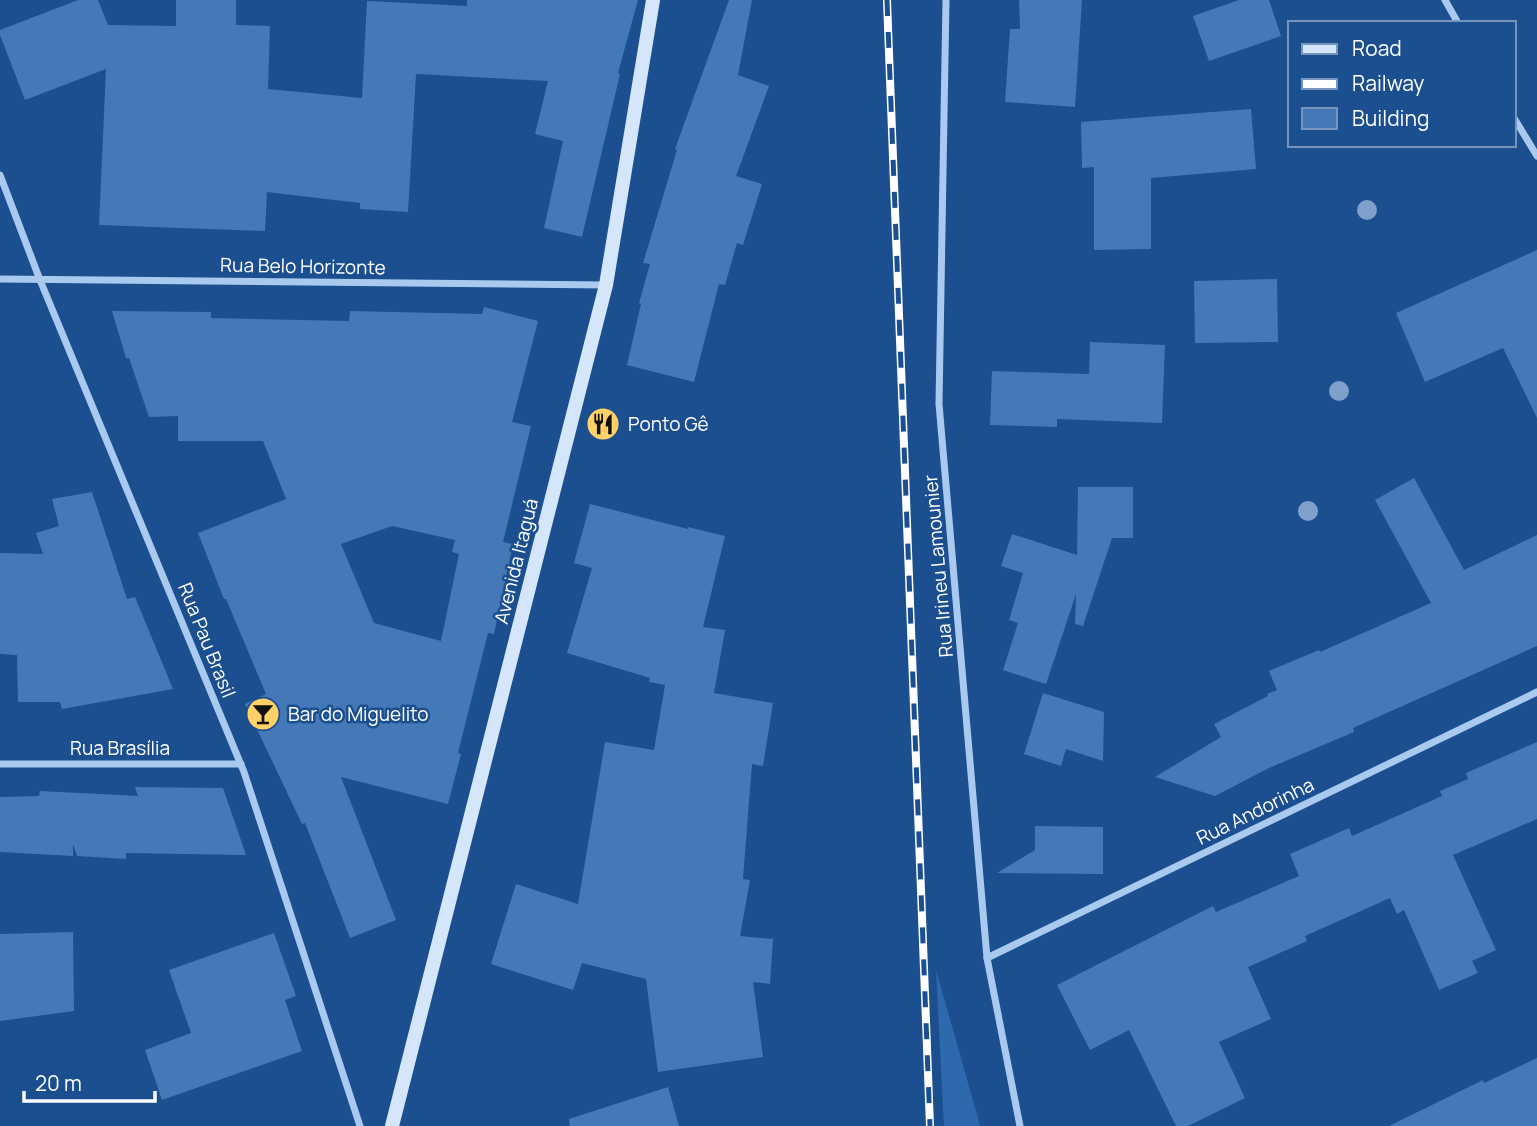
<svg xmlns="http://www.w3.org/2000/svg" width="1537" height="1126" viewBox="0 0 1537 1126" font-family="Manrope,sans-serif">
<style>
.green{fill:#2e69ad}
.building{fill:#4478b7;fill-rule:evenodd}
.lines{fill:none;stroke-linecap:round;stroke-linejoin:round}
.minor{stroke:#a9c9ee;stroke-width:7}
.secondary{stroke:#d6e6fa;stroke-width:14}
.rail-casing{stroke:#fff;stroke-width:8}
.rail{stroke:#1b4f8f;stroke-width:5;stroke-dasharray:16;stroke-linecap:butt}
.tree{fill:#7ea0ca}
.labels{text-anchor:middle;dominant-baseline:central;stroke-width:5;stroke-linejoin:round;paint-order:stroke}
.street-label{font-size:19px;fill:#fff;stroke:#1b4f8f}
.poi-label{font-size:19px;fill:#fff;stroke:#1b4f8f;text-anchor:start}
</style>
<rect width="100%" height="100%" fill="#1b4f8f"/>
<path class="green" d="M936 970 978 1118 980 1126H944Z"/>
<g class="building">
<path d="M78 0H98L108 25 176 26V0H236V25L270 26 268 89 362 98 367 1 467 6V0H638L618 73 620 74 582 237 544 228 563 141 535 134 548 81 416 74 408 212 360 209V203L267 192 265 231 99 225 106 69 25 100 0 35V30Z"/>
<path d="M729 0H752L738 75 769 86 736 176 762 184 743 245 737 243 725 285 719 284 694 382 627 365 641 304 639 303 650 264 643 263 677 150 675 149Z"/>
<path d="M1019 0H1082L1075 107 1005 102 1010 29H1020Z"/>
<path d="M1239 0H1269L1281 36 1209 61 1193 16Z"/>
<path d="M1251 109 1256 169 1151 178V249L1094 250V167L1082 168 1081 122Z"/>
<path d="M1537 250V418L1503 348 1425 382 1396 313Z"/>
<path d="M1277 279 1278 342 1195 343 1194 281Z"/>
<path d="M484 307 538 321 512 422 531 426 503 542 513 544 504 587 494 634 488 633 458 753 461 754 448 804 341 777 396 920 350 938 305 823 302 824 245 704 266 694 226 599H224L198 533 286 499 263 441H178V416L149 417 129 358H126L112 311 211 312V318L349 321 350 311 482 314ZM392 526 455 540 452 552 459 554 441 641 374 623 341 544Z"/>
<path d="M1090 342 1165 345 1162 423 1057 419V427L990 425 992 371 1089 374Z"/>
<path d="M1414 478 1464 570 1537 535V646L1353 728 1354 732 1269 768 1215 796 1155 777 1221 737 1214 724 1268 696 1267 694 1277 690 1269 671 1319 650 1320 652 1431 603 1375 500Z"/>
<path d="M1078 487H1133V538H1112L1083 626 1075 624 1076 594 1046 684 1003 670 1018 623 1009 620 1023 573 1001 566 1012 534 1077 555Z"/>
<path d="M92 492 127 599 135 597 173 689 62 709 60 702H18L17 655 0 654V553L43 554 36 533 59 526 52 499Z"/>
<path d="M590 504 688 529V527L725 536 703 627 725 630 714 693 773 703 763 766 752 764 743 879 750 880 740 936 773 939 770 984 753 982 763 1057 658 1072 646 979 582 963 573 990 491 964 516 884 578 904 605 742 654 750 665 685 649 682 650 678 567 653 592 568 574 563Z"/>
<path d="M1043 693 1104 712 1103 761 1066 749 1061 766 1024 754Z"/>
<path d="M1537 742V819L1453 855 1496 950 1472 961 1478 973 1439 990 1404 910 1397 914 1390 898 1305 936 1307 941 1248 967 1271 1019 1219 1042 1245 1098 1188 1126H1176L1129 1030 1090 1050 1057 985 1213 906 1216 912 1299 876 1290 854 1349 828 1352 836 1442 796 1440 791 1468 779 1466 773Z"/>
<path d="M135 787 223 788 246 855 126 853V859L77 856 73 844V856L0 852V797L39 796 40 791 138 796Z"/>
<path d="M1035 826 1103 827V874L997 873 1035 850Z"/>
<path d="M73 932 74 1011 0 1021V934Z"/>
<path d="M274 933 296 996 285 1000 302 1051 162 1100 145 1050 191 1033 169 970Z"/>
<path d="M1537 1058V1126H1389L1483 1080 1484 1083Z"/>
<path d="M668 1087 679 1126H570L569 1119Z"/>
</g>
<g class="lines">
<g class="minor">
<path d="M946 0 939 404 987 958 1020 1126"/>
<path d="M1445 0 1458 23"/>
<path d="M1514 118 1537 156"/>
<path d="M0 175 40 280 244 772 360 1126"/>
<path d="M0 279 606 285"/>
<path d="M0 764H241"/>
<path d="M987 958 1537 692"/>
</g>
<path class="secondary" d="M392 1126 606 285 653 0"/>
<defs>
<path id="rail" d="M887 0 930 1126"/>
</defs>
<use href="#rail" class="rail-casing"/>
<use href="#rail" class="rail"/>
</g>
<g class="tree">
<circle cx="1367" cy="210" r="10"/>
<circle cx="1339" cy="391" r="10"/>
<circle cx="1308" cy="511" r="10"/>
</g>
<defs>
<symbol id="restaurant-disc" viewBox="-11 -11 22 22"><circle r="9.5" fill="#ffd166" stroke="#1b4f8f"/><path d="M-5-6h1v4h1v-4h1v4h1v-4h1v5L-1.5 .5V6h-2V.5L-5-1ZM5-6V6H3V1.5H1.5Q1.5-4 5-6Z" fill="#111"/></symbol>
<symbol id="bar-disc" viewBox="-11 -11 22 22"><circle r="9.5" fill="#ffd166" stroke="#1b4f8f"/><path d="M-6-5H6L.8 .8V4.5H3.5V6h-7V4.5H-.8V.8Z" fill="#111"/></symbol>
</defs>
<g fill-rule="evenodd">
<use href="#restaurant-disc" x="584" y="405" width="38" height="38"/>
<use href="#bar-disc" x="244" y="695" width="38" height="38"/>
</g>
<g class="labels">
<g class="street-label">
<text transform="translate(303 266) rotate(1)">Rua Belo Horizonte</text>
<text transform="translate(516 561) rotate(-76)">Avenida Itaguá</text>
<text transform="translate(938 566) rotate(-95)">Rua Irineu Lamounier</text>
<text transform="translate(207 640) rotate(68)">Rua Pau Brasil</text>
<text x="120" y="748">Rua Brasília</text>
<text transform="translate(1255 811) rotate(-26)">Rua Andorinha</text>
</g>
<g class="poi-label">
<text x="628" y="424">Ponto Gê</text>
<text x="288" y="714">Bar do Miguelito</text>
</g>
</g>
<rect x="1288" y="21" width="228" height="126" fill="#1b4f8f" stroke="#7695bc" stroke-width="2"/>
<rect x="1302" y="44" width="35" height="10" fill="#d6e6fa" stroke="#7695bc" stroke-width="2"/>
<text x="1352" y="56" font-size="21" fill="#ffffff">Road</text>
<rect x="1302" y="79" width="35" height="10" fill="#ffffff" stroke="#7695bc" stroke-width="2"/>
<text x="1352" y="91" font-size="21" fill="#ffffff">Railway</text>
<rect x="1302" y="108" width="35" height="21" fill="#4478b7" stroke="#7695bc" stroke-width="2"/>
<text x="1352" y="126" font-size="21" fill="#ffffff">Building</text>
<path d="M24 1091v10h131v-10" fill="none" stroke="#ffffff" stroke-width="3.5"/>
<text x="35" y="1091" font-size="21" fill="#ffffff" stroke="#1b4f8f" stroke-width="5" paint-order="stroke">20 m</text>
</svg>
